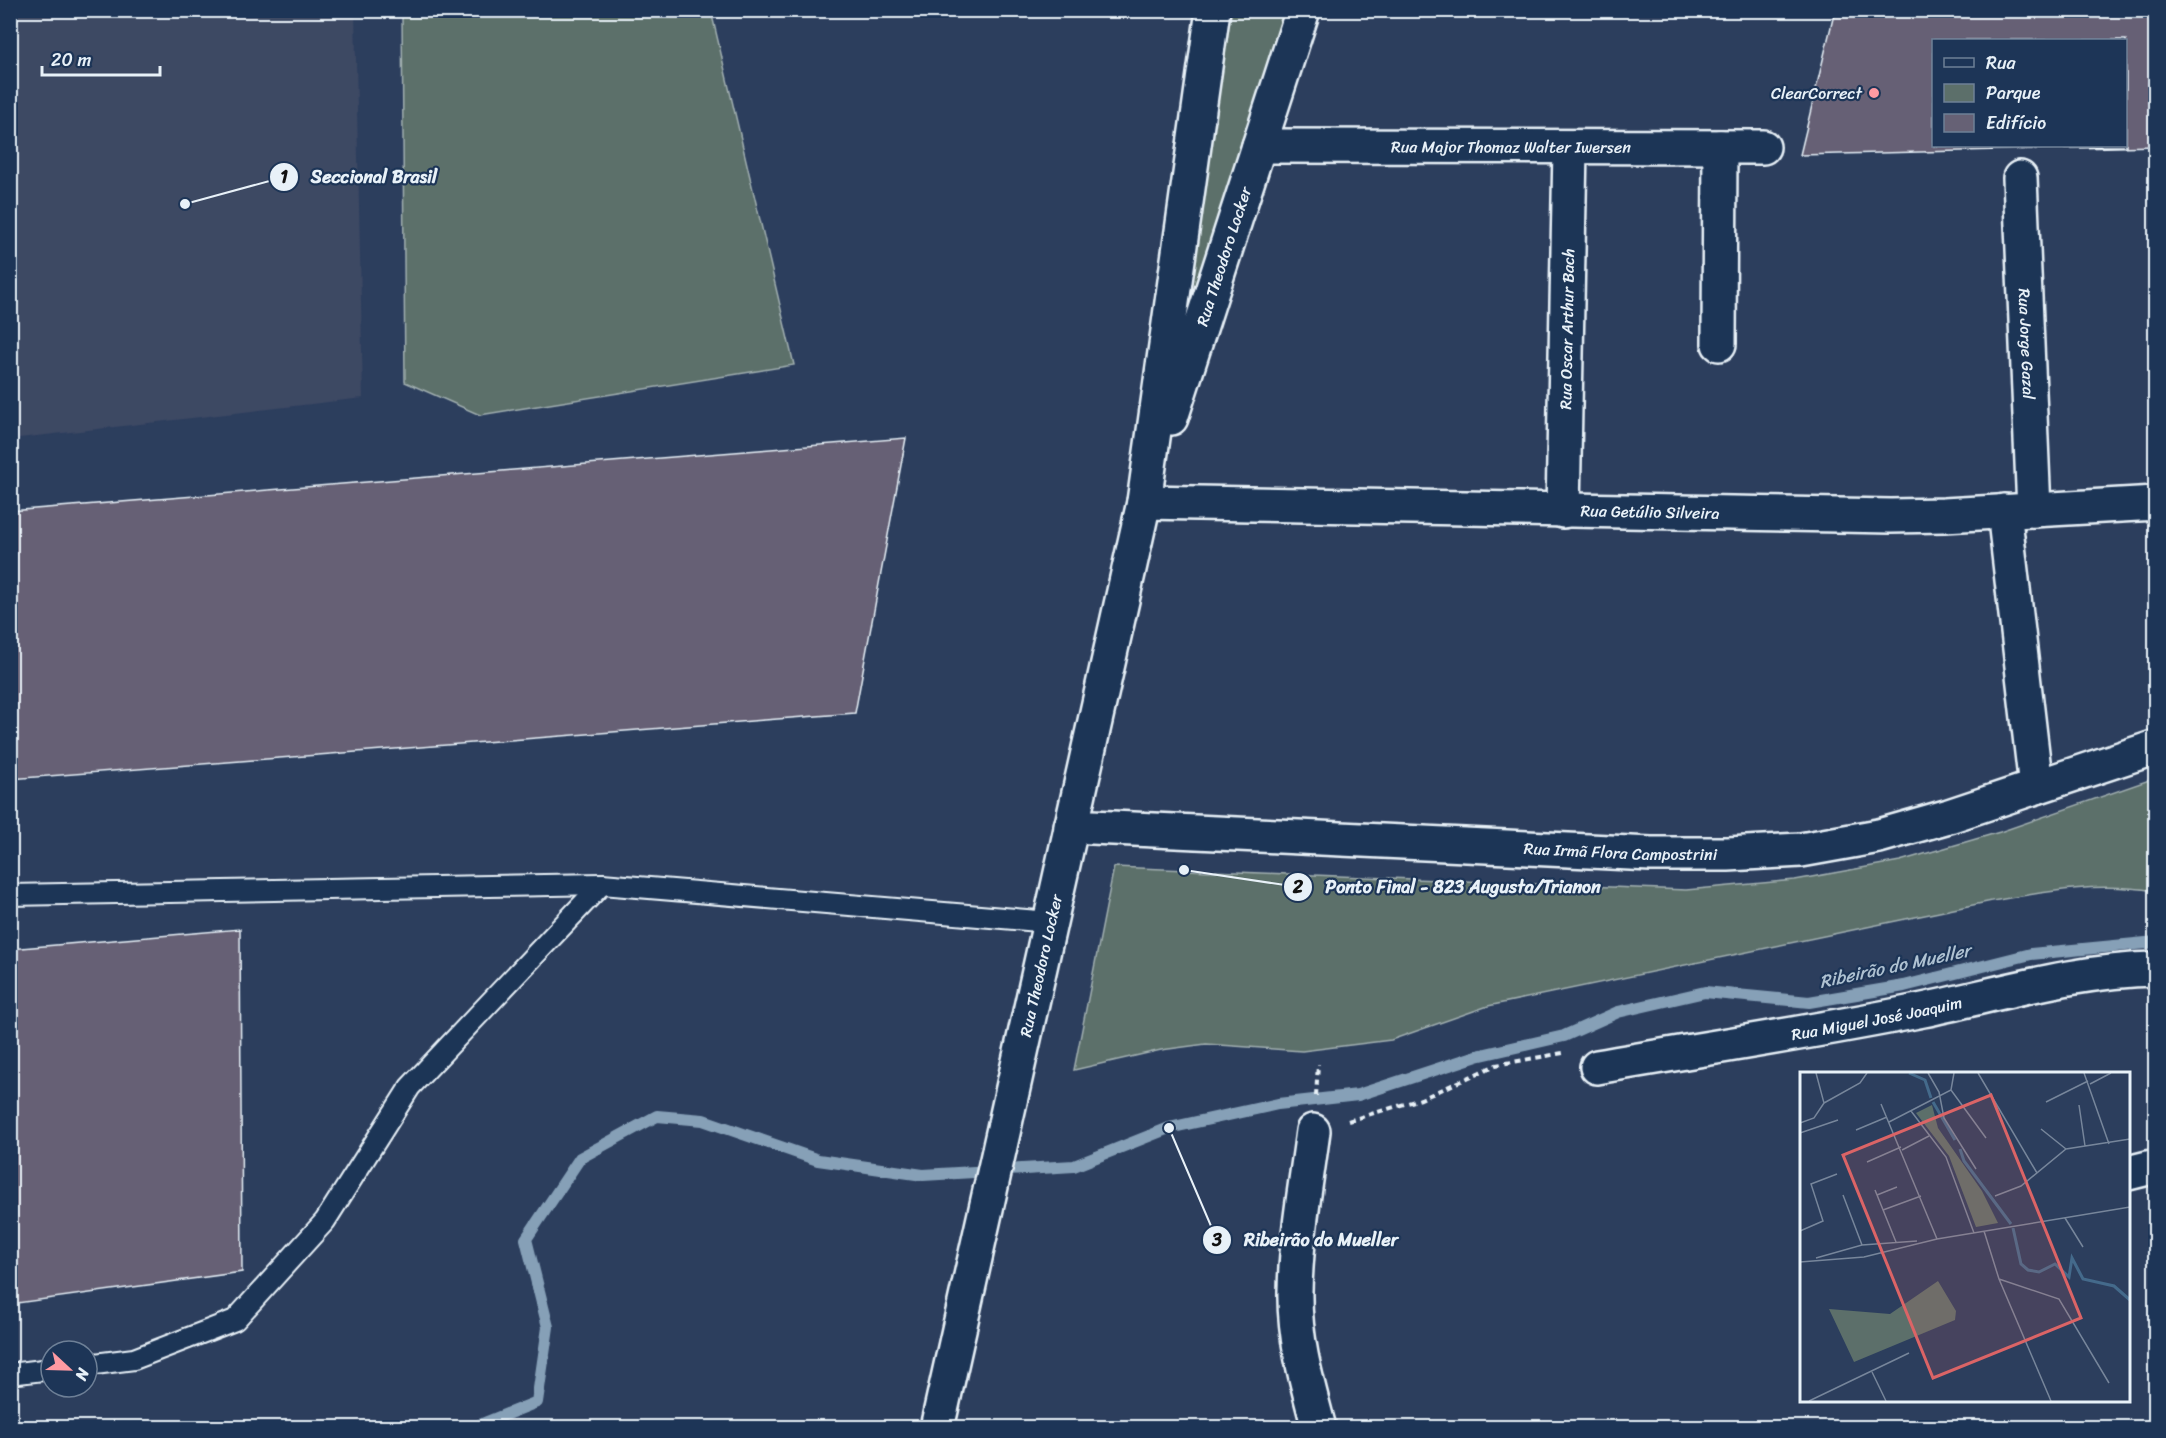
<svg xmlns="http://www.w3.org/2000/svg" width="2166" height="1438" viewBox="0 0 2166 1438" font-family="Sriracha,sans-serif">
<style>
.built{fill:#3d4864}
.green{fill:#5c6f6a;stroke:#a2b0b1;stroke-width:1.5}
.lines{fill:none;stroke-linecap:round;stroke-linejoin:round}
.stream{stroke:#86a0b7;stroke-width:12}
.building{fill:#666175;stroke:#e8f1f8;stroke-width:1.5;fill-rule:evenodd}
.lane-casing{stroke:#e8f1f8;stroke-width:24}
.street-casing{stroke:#e8f1f8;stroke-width:38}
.secondary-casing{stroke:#e8f1f8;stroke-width:38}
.path{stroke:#e8f1f8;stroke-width:4;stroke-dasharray:6 4.5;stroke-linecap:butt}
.lane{stroke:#1d3557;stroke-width:20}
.street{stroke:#1d3557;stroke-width:33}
.secondary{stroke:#1d3557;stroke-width:33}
.poi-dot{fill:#ff9aa2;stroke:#1d3557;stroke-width:2}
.labels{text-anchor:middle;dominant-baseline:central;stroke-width:4.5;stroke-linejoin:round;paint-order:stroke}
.poi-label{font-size:16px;fill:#e8f1f8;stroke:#1d3557;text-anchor:end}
.street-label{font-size:16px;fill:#e8f1f8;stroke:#1d3557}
.water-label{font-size:18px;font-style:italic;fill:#afc2d2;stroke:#1d3557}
.inset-river{fill:none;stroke:#446a8b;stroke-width:3}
.inset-road{fill:none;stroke:#77869b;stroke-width:1.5}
.view{fill:#db6466;fill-opacity:0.15;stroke:#db6466;stroke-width:3}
.inset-edge{fill:none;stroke:#e8f1f8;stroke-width:3}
.leader{fill:none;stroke:#e8f1f8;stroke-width:2}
.callout-dot{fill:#e8f1f8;stroke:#1d3557;stroke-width:2}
.mark-label{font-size:18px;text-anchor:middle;font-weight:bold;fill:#111}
.callout-label{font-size:18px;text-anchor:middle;font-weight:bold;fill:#e8f1f8;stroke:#1d3557;stroke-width:4.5;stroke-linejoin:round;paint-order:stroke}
</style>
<rect width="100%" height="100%" fill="#2c3e5d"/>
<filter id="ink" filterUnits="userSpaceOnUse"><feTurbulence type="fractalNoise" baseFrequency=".0167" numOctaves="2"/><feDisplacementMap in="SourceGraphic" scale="12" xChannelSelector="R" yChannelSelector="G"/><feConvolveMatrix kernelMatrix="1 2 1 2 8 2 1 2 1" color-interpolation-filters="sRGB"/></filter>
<g filter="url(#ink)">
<path class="built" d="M10 11H355L363 398 11 439Z"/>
<g class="green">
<path d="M402 11H711L794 365 480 415 405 382Z"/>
<path d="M1226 11H1287L1184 337Z"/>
<path d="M2155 778V891C2098 882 2049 891 1992 901L1488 1006 1391 1040 1302 1051 1206 1044 1161 1050 1074 1070 1114 867 1686 890 1795 880 1900 861 2000 832Z"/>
</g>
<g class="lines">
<path class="stream" d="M472 1428 537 1402 548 1327 526 1239 580 1158 657 1116 703 1120 818 1160 923 1175 1074 1166 1169 1128 1278 1104 1358 1095 1477 1056 1564 1036 1618 1012 1705 992 1809 1002 1904 986 2031 954 2156 942"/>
</g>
<g class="building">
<path d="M1835 10H2156V146L1800 155ZM1934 40H2126V146H1934Z"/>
<path d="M906 438 855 713 10 779V511Z"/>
<path d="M240 929 242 1272 10 1304V949Z"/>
</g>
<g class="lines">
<defs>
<g id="lane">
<path d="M10 895 602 884 1050 922"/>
<path d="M87 1365 134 1359 235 1320 325 1221 410 1087 602 884"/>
<path d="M10 1374 51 1369"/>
</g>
<g id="street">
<path id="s1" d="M1259 146 1763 147"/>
<path id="s2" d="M2020 178 2034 510"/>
<path d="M1719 344 1720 147"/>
<path id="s3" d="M1144 502 1891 516 1944 515 2156 503"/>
<path id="s4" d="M1563 511 1570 148"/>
<path d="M2004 511 2036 787"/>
<path id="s5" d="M1071 826 1651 854H1728L1801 850 1879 836 1949 816 2156 747"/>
<path id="s6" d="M1597 1067C1706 1048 1815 1032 1923 1010 1999 994 2078 970 2156 969"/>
<path d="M1313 1131C1306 1184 1296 1238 1295 1291 1294 1338 1307 1383 1319 1428"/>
<path d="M2128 1173 2156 1166"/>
</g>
<g id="secondary">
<path id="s7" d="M1171 418 1303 10"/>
<path id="s8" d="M937 1428 1144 502 1213 10"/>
</g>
</defs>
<use href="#lane" class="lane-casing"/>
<use href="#street" class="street-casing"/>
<use href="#secondary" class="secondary-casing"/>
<g class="path">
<path d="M1316 1096 1318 1064"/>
<path d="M1348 1121 1421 1099 1496 1065 1563 1053"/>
</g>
<use href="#lane" class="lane"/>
<use href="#street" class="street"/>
<use href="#secondary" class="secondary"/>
</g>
</g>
<circle class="poi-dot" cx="1874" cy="93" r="6"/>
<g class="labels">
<g class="poi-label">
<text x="1862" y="93">ClearCorrect</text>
</g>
<g class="street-label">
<text stroke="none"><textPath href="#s1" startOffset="252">Rua Major Thomaz Walter Iwersen</textPath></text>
<text stroke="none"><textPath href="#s7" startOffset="170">Rua Theodoro Locker</textPath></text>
<text stroke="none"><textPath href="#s4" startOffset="182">Rua Oscar Arthur Bach</textPath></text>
<text stroke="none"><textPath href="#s2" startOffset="166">Rua Jorge Gazal</textPath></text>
<text stroke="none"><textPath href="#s3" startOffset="506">Rua Getúlio Silveira</textPath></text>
<text stroke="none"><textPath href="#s5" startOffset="550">Rua Irmã Flora Campostrini</textPath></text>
<text stroke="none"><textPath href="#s8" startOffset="474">Rua Theodoro Locker</textPath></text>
<text stroke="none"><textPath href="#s6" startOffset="284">Rua Miguel José Joaquim</textPath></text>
</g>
<g class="water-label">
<text transform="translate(1895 966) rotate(-12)">Ribeirão do Mueller</text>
</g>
</g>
<g transform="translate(1800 1072)">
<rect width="330" height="330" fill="#2c3e5d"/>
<path d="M132 33 138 56 182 119 198 151 176 155 149 84 116 41ZM138 209 156 239 155 248 54 290 29 237 90 242Z" fill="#5c6f6a"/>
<path class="inset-river" d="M109 1 125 8 131 26M133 30 155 68M160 77 164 89 211 152M213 156 221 192 228 198 239 200 255 192 269 205 272 186 283 207 314 214 330 228"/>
<path class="inset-road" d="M128 1 139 20 144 46 176 97M178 1 237 101M284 1 309 72M290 12 311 1M151 18 186 66M246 30 288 9M24 31 60 11 67 1M81 32 137 167M279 33 285 74M111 39 146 85 174 161M89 50 151 18 154 1M0 51 14 46 24 31 16 1M241 57 266 77M56 58 87 45M0 61 38 48M102 78 129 64M67 90 101 75M75 118 96 170M43 123 62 173M77 123 97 115M195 124 221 114 266 77 330 67M83 138 121 124M265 146 283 175M0 159 23 149 11 112 37 102M184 159 199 207 251 329M16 186 62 173 117 169M0 190 64 185 137 167 330 135M199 207 259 227 309 311M72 300 86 329M9 329 109 281"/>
<path class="view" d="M191 23 281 246 133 306 43 83Z"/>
<rect width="330" height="330" class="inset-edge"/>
</g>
<path class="leader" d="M185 204L284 177M1184 870L1298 887M1169 1128L1217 1240"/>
<g class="callout-dot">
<circle cx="185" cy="204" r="6"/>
<circle cx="1184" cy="870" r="6"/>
<circle cx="1169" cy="1128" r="6"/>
<circle cx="284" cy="177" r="15"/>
<circle cx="1298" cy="887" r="15"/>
<circle cx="1217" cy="1240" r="15"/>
</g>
<g class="mark-label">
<text x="284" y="183">1</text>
<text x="1298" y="893">2</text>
<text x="1217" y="1246">3</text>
</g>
<g class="callout-label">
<text x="374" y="183">Seccional Brasil</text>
<text x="1463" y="893">Ponto Final - 823 Augusta/Trianon</text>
<text x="1321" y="1246">Ribeirão do Mueller</text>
</g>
<rect width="2166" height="1438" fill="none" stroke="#1d3557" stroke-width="36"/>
<rect x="18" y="18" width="2130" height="1402" fill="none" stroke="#e8f1f8" stroke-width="2" filter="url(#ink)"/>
<rect x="1932" y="39" width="195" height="108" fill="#1d3557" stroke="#6e8097" stroke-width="1.5"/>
<rect x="1944" y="58" width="30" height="9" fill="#1d3557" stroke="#6e8097" stroke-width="1.5"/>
<text x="1986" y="69" font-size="18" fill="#e8f1f8">Rua</text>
<rect x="1944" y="84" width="30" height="18" fill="#5c6f6a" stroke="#6e8097" stroke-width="1.5"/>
<text x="1986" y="99" font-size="18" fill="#e8f1f8">Parque</text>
<rect x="1944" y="114" width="30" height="18" fill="#666175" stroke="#6e8097" stroke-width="1.5"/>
<text x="1986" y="129" font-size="18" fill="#e8f1f8">Edifício</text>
<g transform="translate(69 1369) rotate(112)"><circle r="28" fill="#1d3557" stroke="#6e8097" stroke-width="1.5"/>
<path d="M0-4.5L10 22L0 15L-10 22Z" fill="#ff9aa2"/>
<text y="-9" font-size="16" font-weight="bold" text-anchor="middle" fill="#e8f1f8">N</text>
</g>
<path d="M42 66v9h118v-9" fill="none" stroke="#e8f1f8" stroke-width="3"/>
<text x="51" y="66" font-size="18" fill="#e8f1f8" stroke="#1d3557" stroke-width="4.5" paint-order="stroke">20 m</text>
</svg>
